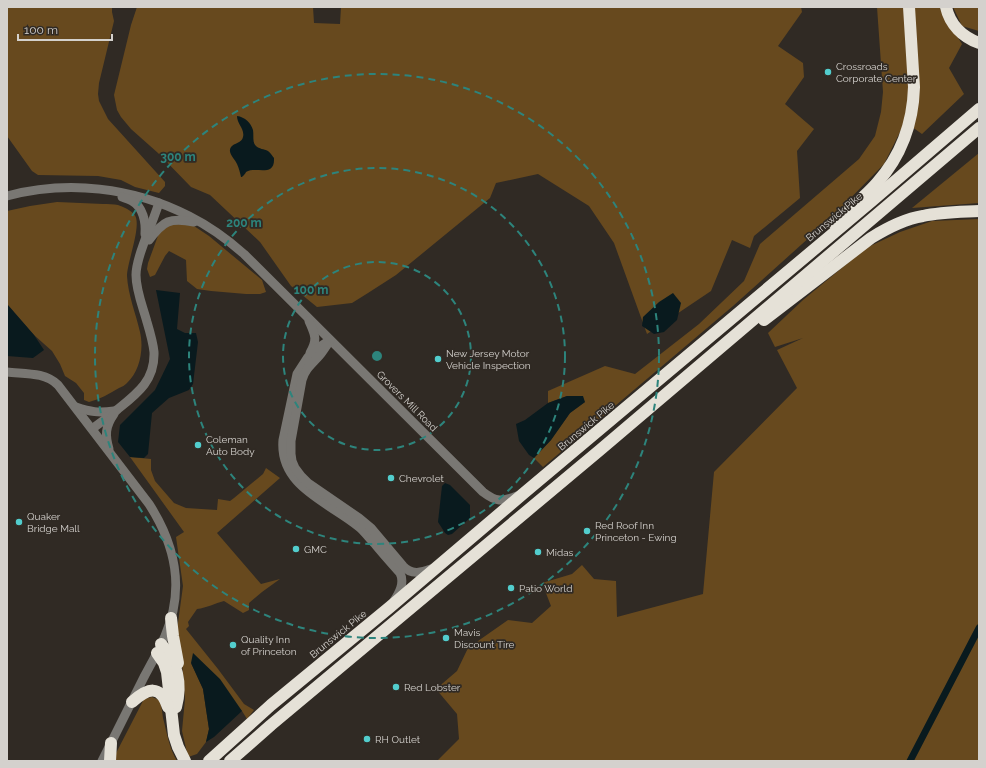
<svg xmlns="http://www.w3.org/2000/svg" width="986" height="768" viewBox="0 0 986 768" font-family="Raleway,sans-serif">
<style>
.green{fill:#67491e}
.water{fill:#091a1e}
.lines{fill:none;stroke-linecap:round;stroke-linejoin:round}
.canal{stroke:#091a1e;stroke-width:7}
.minor{stroke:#797773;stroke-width:9}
.highway{stroke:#e5e1d7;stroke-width:12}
.ring{fill:none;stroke:#2d847c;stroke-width:2;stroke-dasharray:7 5}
.poi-dot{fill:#52cdcd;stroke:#302a24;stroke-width:1.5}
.labels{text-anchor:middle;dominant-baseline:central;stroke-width:3.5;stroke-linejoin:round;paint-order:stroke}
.poi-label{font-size:10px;fill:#d4d1cd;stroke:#302a24;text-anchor:start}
.street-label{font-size:10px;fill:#d4d1cd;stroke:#302a24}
.centre{fill:#2d847c;stroke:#302a24;stroke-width:2}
.ring-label{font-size:12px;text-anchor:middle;font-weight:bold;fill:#2d847c;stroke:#302a24;stroke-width:3.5;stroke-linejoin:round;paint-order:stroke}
</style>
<rect width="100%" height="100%" fill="#302a24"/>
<g class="green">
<path d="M7 7H112V12L114 21 99 83 98 94 99 101 108 119 165 182V186L159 193 135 187 121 180 98 176 38 175 32 171 7 136Z"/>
<path d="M137 7H313L314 23 340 24 341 7H801L802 12 778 46 803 63 804 77 785 104 814 129 797 151 800 198 754 236 750 248 732 240 711 291 647 334 614 243 589 206 538 174 496 183 490 198 396 275 368 293 352 303 317 307 291 286 260 242 210 195 191 187 158 153 131 129 121 117 117 110 114 95 131 25Z"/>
<path d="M877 7H940V9L962 44 949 68 964 94 922 134 905 122 884 164 831 218 733 306 543 467 534 458 551 440 570 413 585 402 567 396 548 403V391L605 366 635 374 699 324 744 281 760 244 859 159 875 136 881 112 883 92Z"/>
<path d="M953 7H979V31L962 26Z"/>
<path d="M979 153V203L912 208Z"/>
<path d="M57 202C73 203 88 203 103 204 108 204 114 204 118 205 124 207 130 210 134 214 143 223 127 262 127 276 128 295 136 314 140 332 144 349 140 371 127 383 125 385 122 387 119 388 109 394 100 399 89 402L84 400V393L76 383 65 376 60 364 52 351 34 335 7 304V211L30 206Z"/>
<path d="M979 219V761H437L459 739 457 714 436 689 457 671 468 648 508 620 532 623 551 606 542 583 572 574 582 565 594 579 616 581 617 617 703 594 714 472 797 388 777 350 803 338 775 347 768 333 803 300 866 248 900 232 932 221Z"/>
<path d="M173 223 194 226 209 236 262 280 266 292 260 294H246L211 291 197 289 187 281 186 260 169 251 165 256 155 275 150 277 147 269 148 263 159 233Z"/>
<path d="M130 457 151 459V470L155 481 174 503 186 508 217 510 218 499 230 501 234 498 263 474 266 468 280 478 217 533 261 584 280 579 262 592 249 603V610L243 613 224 601C215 603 207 608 197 609L188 622 189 626 186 629 218 669 244 704 254 710 247 719 242 711 191 663 203 689 209 729 206 742 197 754 188 757 182 731 185 699 182 663 177 630 183 586 176 537 184 532Z"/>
<path d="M152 697 159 700C162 706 162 712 163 718 167 733 169 748 177 761H114V757L144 699Z"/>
</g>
<g class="water">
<path d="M237 116C245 117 251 123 253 130 254 136 252 142 256 146 259 149 264 149 268 151 271 153 272 156 274 158 275 178 256 166 246 172 246 173 242 177 242 177H241C240 173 239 168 237 164 235 159 227 153 231 147 234 143 242 143 243 137 245 129 237 124 237 116Z"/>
<path d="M156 290 180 293 177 329 185 333H196L198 342 193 384 189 390 169 398 152 413 148 454 144 458 130 457 118 442 120 425 155 390 170 359Z"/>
<path d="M673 293 681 303 677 320 664 332 654 334 642 326 643 317 659 302Z"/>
<path d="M7 304 34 335 44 350 33 358 7 356Z"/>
<path d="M567 396H583L585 402 570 413 551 440 534 458 529 455 519 441 516 424 525 420 548 403Z"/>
<path d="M445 483 450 485 470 505V518L452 534 448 535 445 533 438 522 442 486Z"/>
<path d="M193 653 220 679 242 711 214 737 206 742 209 729 203 689 191 663Z"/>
</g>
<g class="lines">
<path class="canal" d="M910 761 979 628"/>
<g class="minor">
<path d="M7 196C67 180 133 187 189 216 209 226 227 239 244 254L483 492C496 502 502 502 517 496"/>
<path d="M122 197C125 198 129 199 132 201 143 207 146 222 145 234"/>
<path d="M149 240C163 221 170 217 194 222"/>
<path d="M309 321C315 335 318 339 310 353"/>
<path d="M330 340 318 348 308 357 297 374 283 440C279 487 329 502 359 527 365 532 369 538 374 543 382 553 391 563 400 573 405 583 399 593 394 601"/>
<path d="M327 345C324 349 322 353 319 356 312 364 305 369 302 380L291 441V454L292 461 295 468 301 476 308 483 359 518 371 528 403 566C411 575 421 573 431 569"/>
<path d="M7 372C25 374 45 372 58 385L149 504C176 546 185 589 165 636 159 650 151 664 144 677 130 705 116 733 102 761"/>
<path d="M76 407C91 412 98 413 114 411"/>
<path d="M92 429C101 422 110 416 118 409 138 393 155 380 154 352 153 342 150 332 147 322 143 307 136 291 136 275 136 262 142 249 146 237 151 226 155 214 159 203"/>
<path d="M109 449C105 435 105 427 114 414"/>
</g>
<g class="highway">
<path d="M946 7C950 25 963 37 979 43"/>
<path d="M833 223C848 210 864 198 877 183 901 156 913 123 914 87L909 7"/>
<path d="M764 320 871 238C887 228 904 219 923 216 941 212 960 212 979 211"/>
<path d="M171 618 173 636 178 663"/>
<path d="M161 644C177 662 182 684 176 707"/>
<path d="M157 653 164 663 167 672 174 735 178 747 185 761"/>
<path d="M132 702C148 688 160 684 168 707"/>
<path d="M110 761 111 743"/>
<path d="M209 761 271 705 390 607 524 493 873 200 979 109"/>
<path d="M230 761 271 725 600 450 979 128"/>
</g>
</g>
<g class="ring">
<circle cx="377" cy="356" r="94"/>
<circle cx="377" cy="356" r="188"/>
<circle cx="377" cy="356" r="282"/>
</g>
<g class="poi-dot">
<circle cx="828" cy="72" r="4"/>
<circle cx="438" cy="359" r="4"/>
<circle cx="198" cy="445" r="4"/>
<circle cx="391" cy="478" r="4"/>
<circle cx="19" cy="522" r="4"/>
<circle cx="587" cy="531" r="4"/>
<circle cx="296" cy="549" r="4"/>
<circle cx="538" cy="552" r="4"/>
<circle cx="511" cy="588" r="4"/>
<circle cx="446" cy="638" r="4"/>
<circle cx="233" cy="645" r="4"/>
<circle cx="396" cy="687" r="4"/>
<circle cx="367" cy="739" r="4"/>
</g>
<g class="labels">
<g class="poi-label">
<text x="836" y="66">Crossroads<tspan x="836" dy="12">Corporate Center</tspan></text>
<text x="446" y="353">New Jersey Motor<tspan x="446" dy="12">Vehicle Inspection</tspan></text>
<text x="206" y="439">Coleman<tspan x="206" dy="12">Auto Body</tspan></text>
<text x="399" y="478">Chevrolet</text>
<text x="27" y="516">Quaker<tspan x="27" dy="12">Bridge Mall</tspan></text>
<text x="595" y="525">Red Roof Inn<tspan x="595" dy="12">Princeton - Ewing</tspan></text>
<text x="304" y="549">GMC</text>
<text x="546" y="552">Midas</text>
<text x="519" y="588">Patio World</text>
<text x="454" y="632">Mavis<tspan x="454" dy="12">Discount Tire</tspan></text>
<text x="241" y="639">Quality Inn<tspan x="241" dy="12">of Princeton</tspan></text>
<text x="404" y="687">Red Lobster</text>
<text x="375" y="739">RH Outlet</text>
</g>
<g class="street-label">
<text transform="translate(834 217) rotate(-40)">Brunswick Pike</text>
<text transform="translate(407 401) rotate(45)">Grovers Mill Road</text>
<text transform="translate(586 426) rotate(-40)">Brunswick Pike</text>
<text transform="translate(338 634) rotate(-39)">Brunswick Pike</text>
</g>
</g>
<circle cx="377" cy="356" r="6" class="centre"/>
<g class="ring-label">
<text x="178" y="161">300 m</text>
<text x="244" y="227">200 m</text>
<text x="311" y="294">100 m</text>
</g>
<rect width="986" height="768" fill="none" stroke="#d4d1cd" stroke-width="16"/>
<path d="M18 34v6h94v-6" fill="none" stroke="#d4d1cd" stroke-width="2"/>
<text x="24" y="34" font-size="12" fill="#d4d1cd" stroke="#302a24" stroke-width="3" paint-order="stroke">100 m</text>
</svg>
